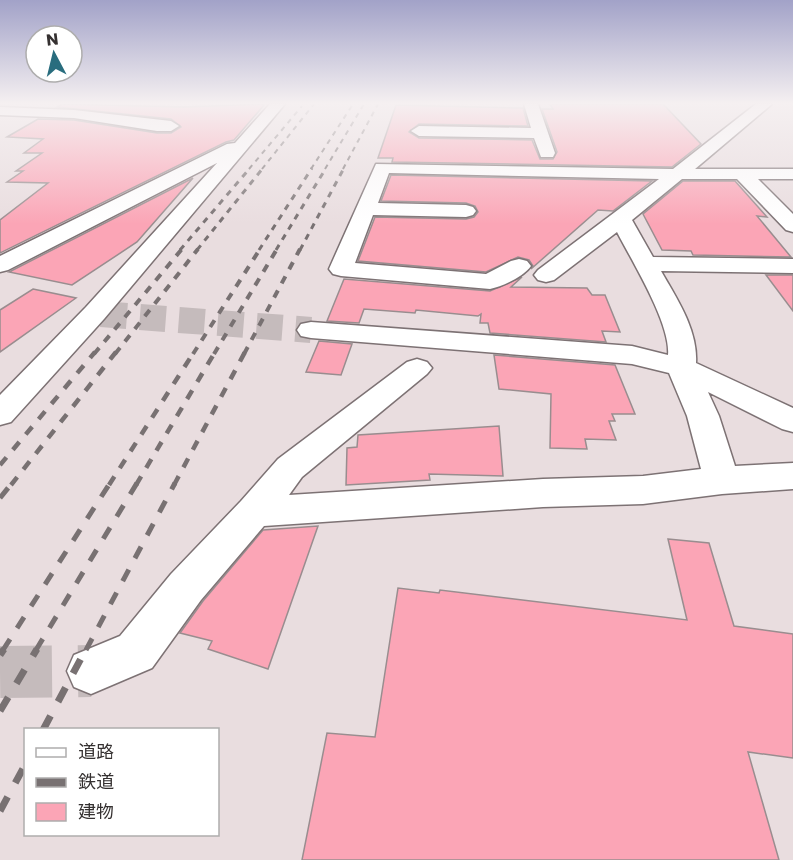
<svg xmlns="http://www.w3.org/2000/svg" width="793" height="860" viewBox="0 0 793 860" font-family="Poppins,'Noto Sans JP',sans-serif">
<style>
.building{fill:#fba5b6;stroke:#998d8f;stroke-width:1.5}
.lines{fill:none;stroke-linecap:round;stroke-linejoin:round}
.street-tunnel-far1{stroke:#c5bbbc;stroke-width:26;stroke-dasharray:26 13;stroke-linecap:butt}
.street-tunnel{stroke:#c5bbbc;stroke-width:52;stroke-dasharray:52 26;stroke-linecap:butt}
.street-casing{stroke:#7d7274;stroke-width:3}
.street{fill:#fff;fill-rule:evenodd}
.rail-far5{stroke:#787172;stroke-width:2;stroke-dasharray:5 5;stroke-linecap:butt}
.rail-far4{stroke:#787172;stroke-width:3;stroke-dasharray:6 6;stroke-linecap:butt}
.rail-far3{stroke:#787172;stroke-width:4;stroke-dasharray:8 8;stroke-linecap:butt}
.rail-far2{stroke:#787172;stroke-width:4.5;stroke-dasharray:10 10;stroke-linecap:butt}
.rail-far1{stroke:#787172;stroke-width:5;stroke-dasharray:13 13;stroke-linecap:butt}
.rail{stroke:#787172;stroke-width:7;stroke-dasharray:16 16;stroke-linecap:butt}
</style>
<rect width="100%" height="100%" fill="#e9dddf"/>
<g class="building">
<path d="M62 104 184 107 265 104 234 140 226 142 0 253V220L48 183 7 182 23 171H16L42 153H24L43 139 7 137 38 119 74 120 157 133H171L181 127 171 119 57 107Z"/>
<path d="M550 104H663L701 144 672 167 392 162 393 158H378L396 105 523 108 528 126 419 124 409 132 419 138 532 140 540 159H553L557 152 542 109H553Z"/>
<path d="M391 175 652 181 613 211 598 210 531 269 533 266 529 260 518 257 486 272 358 261 375 217 466 219 474 217 478 212 475 206 466 203 381 201Z"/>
<path d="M193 178 137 242 72 285 9 272Z"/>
<path d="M683 181H735L767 217 757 216 791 257 693 255 691 251 662 250 643 214Z"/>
<path d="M766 275H793V311Z"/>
<path d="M522 277 511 287 587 288 592 295H605L620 332 602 331 606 342 490 333 488 323H480L481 314 478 316 416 310 415 313 364 309 359 323 327 321 344 279 490 291Z"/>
<path d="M33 289 76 298 0 352V310Z"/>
<path d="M319 341 352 344 341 375 306 372Z"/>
<path d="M494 355 615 365 635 414H612L615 421H609L616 440 585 439 587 449 550 448 551 394 499 389Z"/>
<path d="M499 426 503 476 429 474 430 480 346 485 347 448 357 447 358 435Z"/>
<path d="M318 526 268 669 208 649 212 641 180 633 203 601 263 530Z"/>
<path d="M668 539 709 543 734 626 793 634V758L748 752 779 860H302L327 733 375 737 398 588 439 593 440 590 687 620Z"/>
</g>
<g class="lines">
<path class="street-tunnel-far1" d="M101 314 311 330"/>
<path class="street-tunnel" d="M0 672 91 671"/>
<defs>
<g id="street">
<path d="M270 104H285L104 319 11 422 0 425V395L86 307 217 163 8 270 0 272V256L227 144 235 143Z"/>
<path d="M524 104H538L555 153 553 157H541L534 138 419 136 411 131 419 126 531 128Z"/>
<path d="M756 104H772L695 169H793V179H758L793 214V232L786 230 737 179H682L632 220 653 257 793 259V273L661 271C677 299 698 330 696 363L793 408V432L782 429 708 392 719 416 735 466 793 463V489L722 494 643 504 543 507 264 526 201 600 152 668 91 694 74 687 67 671 74 655 120 636 171 574 241 501 278 459 407 362 417 359 427 362 432 368 427 374 302 477 289 495 543 479 643 476 701 469 687 416 669 373 632 364 311 338 301 336 297 330 301 324 311 322 632 346 668 355C671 324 632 261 617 232L554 280 546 282 538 280 534 275 538 270 659 179 389 173 378 203 466 205 473 207 476 211 473 215 466 217 373 215 355 263 486 274 511 261 519 259 527 261 531 266C523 277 503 286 490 289L341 276 333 274 329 269 376 164 673 169Z"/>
<path d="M0 107 74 110 171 121 179 126 171 131H157L74 118 0 115Z"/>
</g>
</defs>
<use href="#street" class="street-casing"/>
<use href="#street" class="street"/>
<g class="rail-far5">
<path d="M249 169 302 106"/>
<path d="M262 169 314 104"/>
<path d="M311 169 353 104"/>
<path d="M325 169 364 104"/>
<path d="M343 169 378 104"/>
</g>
<g class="rail-far4">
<path d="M180 250 250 168"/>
<path d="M197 250 263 168"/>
<path d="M259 250 312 168"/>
<path d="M276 250 326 168"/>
<path d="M300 250 344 168"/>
</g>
<g class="rail-far3">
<path d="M94 354 182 249"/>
<path d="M115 354 198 249"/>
<path d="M193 354 260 249"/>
<path d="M214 354 277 249"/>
<path d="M244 354 300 249"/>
</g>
<g class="rail-far2">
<path d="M0 465 95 352"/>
<path d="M11 485 116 352"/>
<path d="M109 485 194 352"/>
<path d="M136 485 215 352"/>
<path d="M174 485 245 352"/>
</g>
<g class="rail-far1">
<path d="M0 498 12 483"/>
<path d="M3 650 110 483"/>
<path d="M36 650 137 483"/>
<path d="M86 650 175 483"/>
</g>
<g class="rail">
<path d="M0 655 4 649"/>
<path d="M0 711 37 649"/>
<path d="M43 730 86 649"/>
<path d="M0 811 26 763"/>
</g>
</g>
<linearGradient id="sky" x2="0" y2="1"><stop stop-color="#a2a2c8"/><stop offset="0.46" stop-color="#f5f0f1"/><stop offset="1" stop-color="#f5f0f1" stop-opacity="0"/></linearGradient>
<rect width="793" height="224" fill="url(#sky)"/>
<rect x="24" y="728" width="195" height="108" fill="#ffffff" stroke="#aeadad" stroke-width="1.5"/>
<rect x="36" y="748" width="30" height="9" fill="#ffffff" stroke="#aeadad" stroke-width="1.5"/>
<text x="78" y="758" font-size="18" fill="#353131">道路</text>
<rect x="36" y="778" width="30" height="9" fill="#787172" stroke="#aeadad" stroke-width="1.5"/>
<text x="78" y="788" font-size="18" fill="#353131">鉄道</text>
<rect x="36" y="803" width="30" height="18" fill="#fba5b6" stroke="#aeadad" stroke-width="1.5"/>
<text x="78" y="818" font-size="18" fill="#353131">建物</text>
<g transform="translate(54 54) rotate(353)"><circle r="28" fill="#ffffff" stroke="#aeadad" stroke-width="1.5"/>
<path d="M0-4.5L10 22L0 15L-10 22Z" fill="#296d7e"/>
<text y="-9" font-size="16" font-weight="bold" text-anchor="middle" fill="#353131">N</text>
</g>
</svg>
